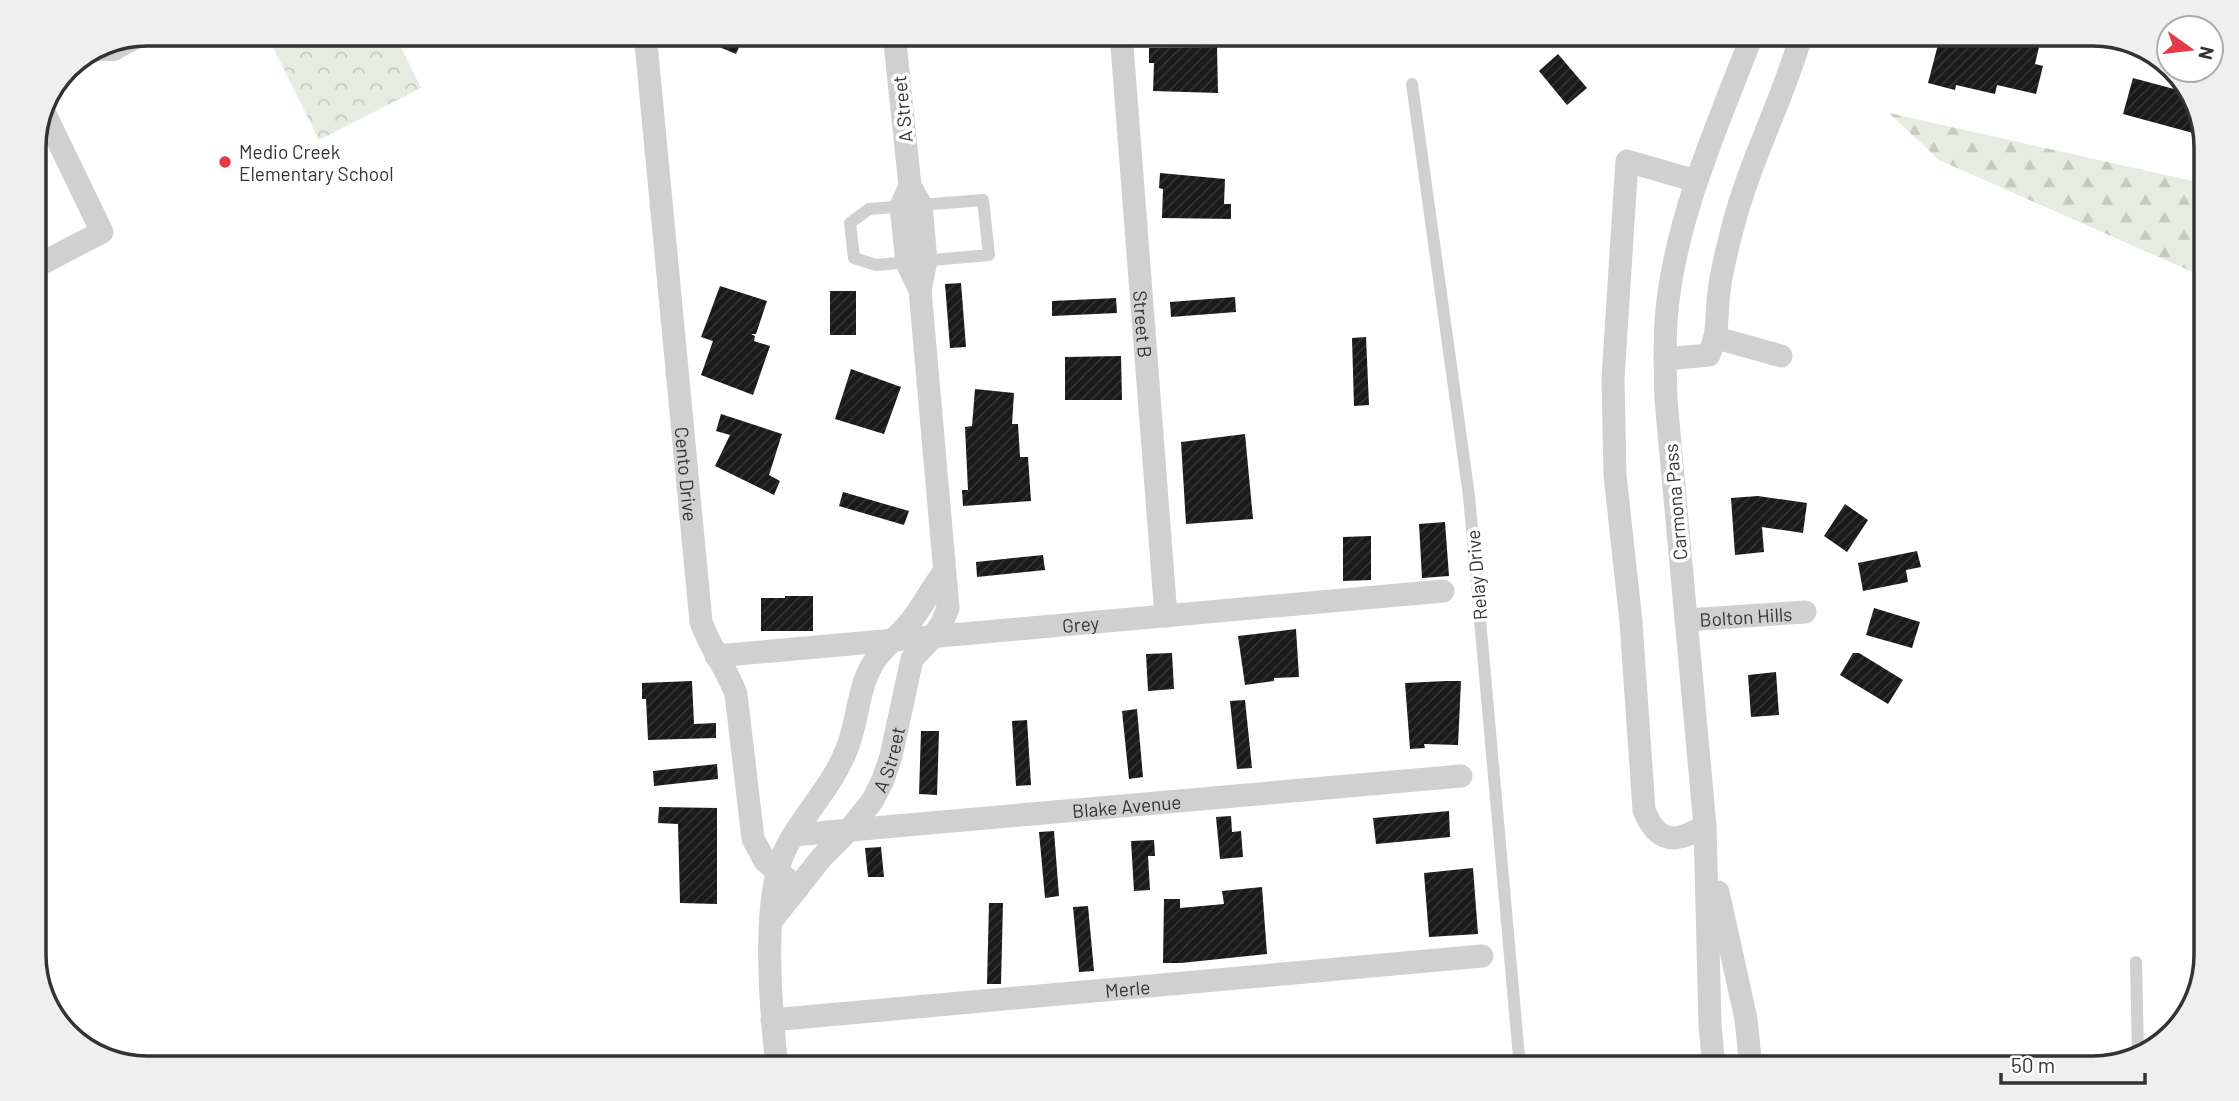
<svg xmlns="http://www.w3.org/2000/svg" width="2239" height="1101" viewBox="0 0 2239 1101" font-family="Barlow,sans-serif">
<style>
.forest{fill:url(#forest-firs)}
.park{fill:url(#park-crowns)}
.building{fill:url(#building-hatch)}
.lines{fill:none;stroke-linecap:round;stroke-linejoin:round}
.service{stroke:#d0d0d0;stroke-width:12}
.minor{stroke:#d0d0d0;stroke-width:23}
.poi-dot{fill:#e63946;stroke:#fff;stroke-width:2.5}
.labels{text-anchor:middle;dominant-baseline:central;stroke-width:7;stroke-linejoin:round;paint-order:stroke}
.street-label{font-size:19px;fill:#333;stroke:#fff}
.poi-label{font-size:19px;fill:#333;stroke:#fff;text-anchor:start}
.rim{fill:none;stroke:#333;stroke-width:3.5}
</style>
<defs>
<pattern id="forest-firs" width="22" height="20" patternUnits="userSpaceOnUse" patternTransform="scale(1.75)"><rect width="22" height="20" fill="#e6ecdf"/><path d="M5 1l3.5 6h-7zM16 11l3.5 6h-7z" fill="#c6cbc0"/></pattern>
<pattern id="park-crowns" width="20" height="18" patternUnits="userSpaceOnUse" patternTransform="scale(1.75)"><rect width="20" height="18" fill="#e6ecdf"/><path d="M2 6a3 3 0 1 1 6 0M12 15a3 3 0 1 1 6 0" fill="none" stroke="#c6cbc0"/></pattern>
<pattern id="building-hatch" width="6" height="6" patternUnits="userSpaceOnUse" patternTransform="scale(1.75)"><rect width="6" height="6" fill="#1a1a1a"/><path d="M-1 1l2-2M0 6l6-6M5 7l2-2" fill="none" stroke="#333"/></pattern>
</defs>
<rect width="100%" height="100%" fill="#fff"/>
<path class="forest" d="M1889 113 2206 184V278L1939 160Z"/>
<path class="park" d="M266 33H394L421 88 319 140Z"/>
<g class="building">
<path d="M686 33H730L743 39 736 54Z"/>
<path d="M1941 33H1982L2039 47 2035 64 2043 66 2036 94 1997 85 1995 94 1956 85 1955 90 1928 83Z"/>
<path d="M1217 47 1218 93 1153 91 1154 63H1149V48Z"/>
<path d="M1558 54 1587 88 1567 105 1539 71Z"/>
<path d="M2133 78 2174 89 2176 83 2187 86 2204 136 2123 114Z"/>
<path d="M1160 173 1225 179 1224 204H1231V219L1162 218 1163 189 1159 188Z"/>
<path d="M961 283 966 347 950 348 945 284Z"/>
<path d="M720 286 767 301 756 334H751L755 336 754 341 770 346 753 395 701 375 713 341 701 337Z"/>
<rect x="830" y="291" width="26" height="44"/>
<path d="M1235 297 1236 312 1171 317 1170 302Z"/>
<path d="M1116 298 1117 313 1052 316V301Z"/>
<path d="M1366 337 1369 405 1354 406 1352 338Z"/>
<path d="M1121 356 1122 400H1065V357Z"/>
<path d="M851 369 901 387 884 434 835 419Z"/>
<path d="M975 389 1014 393 1012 424H1018L1020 457H1028L1031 501 963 506 962 490H968L965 427 972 426Z"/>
<path d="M721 414 782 434 769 475 780 481 774 495 715 466 730 435 716 431Z"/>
<path d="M1245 434 1253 519 1186 524 1181 442Z"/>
<path d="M843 492 909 511 904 525 839 506Z"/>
<path d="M1758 496 1807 503 1803 533 1762 527 1764 552 1735 555 1731 498Z"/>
<path d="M1845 504 1868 520 1847 552 1824 536Z"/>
<path d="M1445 522 1449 576 1422 578 1419 524Z"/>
<path d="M1371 536V580L1343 581V537Z"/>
<path d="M1917 551 1921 567 1906 570 1908 582 1863 591 1858 563Z"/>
<path d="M1043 555 1045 570 977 577 976 562Z"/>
<path d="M785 596H813V631H761V598H785Z"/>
<path d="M1874 608 1920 622 1912 648 1866 635Z"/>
<path d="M1296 629 1299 677 1274 678V681L1245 685 1238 636Z"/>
<path d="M1172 653 1174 689 1148 691 1146 654Z"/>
<path d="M1853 653H1859L1903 680 1888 704 1840 675Z"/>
<path d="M1776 672 1779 715 1751 717 1748 675Z"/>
<path d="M692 681 694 724 716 723V738L648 740 646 699H642V683Z"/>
<path d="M1446 681H1461L1458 745 1424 744 1425 748 1410 749 1405 683Z"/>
<path d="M1245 700 1252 768 1237 769 1230 701Z"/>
<path d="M1137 709 1143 777 1129 779 1122 711Z"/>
<path d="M1027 720 1031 785 1016 786 1012 721Z"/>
<path d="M921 731H939L937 795 919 794Z"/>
<path d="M717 764 718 779 654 786 653 771Z"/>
<path d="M659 807 717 808V904L680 903 678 824 658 823Z"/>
<path d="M1449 811 1450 837 1376 844 1373 818Z"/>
<path d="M1231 816 1232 832 1241 831 1243 857 1220 859 1216 817Z"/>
<path d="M1054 831 1059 896 1045 898 1039 832Z"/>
<path d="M1154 840 1155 856H1148L1150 890 1134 891 1131 841Z"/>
<path d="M881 847 884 877H868L865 848Z"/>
<path d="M1473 868 1478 934 1429 937 1424 873Z"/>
<path d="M1262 887 1267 954 1181 963H1163L1164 899H1180V908L1224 904 1222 891Z"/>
<path d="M989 903H1003L1001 984H987Z"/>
<path d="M1088 906 1094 971 1079 972 1073 907Z"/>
</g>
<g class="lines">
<g class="service">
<path d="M95 55H115L155 33"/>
<path d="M1412 84 1469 496 1520 1068"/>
<path d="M983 200 989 255 876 265 854 258 850 223 869 209Z"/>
<path d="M2136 962 2138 1054"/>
</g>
<g class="minor">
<path id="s1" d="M645 33 701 622C710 648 727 669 736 694L753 839 765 861 798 888"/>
<path id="s2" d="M1121 33 1166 616"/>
<path d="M1696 181 1627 161 1613 378 1615 475 1631 622 1644 810C1658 845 1676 843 1705 826"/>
<path d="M910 186 901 206 907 263 920 290"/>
<path d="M33 268 102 232 45 114"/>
<path d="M1717 338 1781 356"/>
<path d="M1665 359 1709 355C1719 332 1716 316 1719 292 1721 272 1727 250 1732 230 1749 162 1783 100 1802 33"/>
<path id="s3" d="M1686 620 1805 612"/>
<path id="s4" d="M716 656 1443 591"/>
<path id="s5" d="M794 835 1461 776"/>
<path d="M1718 892 1746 1019 1751 1068"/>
<path id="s6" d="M772 920 822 857 849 830 873 800 883 780 891 756 912 659 932 638 942 623 948 608 920 290 926 261 921 205 910 186 894 33"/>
<path id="s7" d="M772 1020 1482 956"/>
<path d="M777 1068C771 1010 760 896 787 846 804 814 832 786 846 751 858 724 857 691 872 665 882 647 899 636 911 621 923 605 932 588 944 572"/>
<path d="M1714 1068 1710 1025 1705 826 1666 400C1665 370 1664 339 1667 309 1677 213 1719 122 1753 33"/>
</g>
</g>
<circle class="poi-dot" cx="225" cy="162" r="7"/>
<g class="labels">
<g class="street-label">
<text transform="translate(902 109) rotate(-96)">A Street</text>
<text stroke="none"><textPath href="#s2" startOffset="292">Street B</textPath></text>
<text stroke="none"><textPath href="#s1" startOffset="443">Cento Drive</textPath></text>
<text transform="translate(1675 502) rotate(-95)">Carmona Pass</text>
<text transform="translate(1476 575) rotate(-95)">Relay Drive</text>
<text stroke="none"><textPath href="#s3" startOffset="60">Bolton Hills</textPath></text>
<text stroke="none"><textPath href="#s4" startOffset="366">Grey</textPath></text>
<text stroke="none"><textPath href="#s6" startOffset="201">A Street</textPath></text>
<text stroke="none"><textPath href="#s5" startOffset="334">Blake Avenue</textPath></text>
<text stroke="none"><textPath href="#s7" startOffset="357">Merle</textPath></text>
</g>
<g class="poi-label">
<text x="239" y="151">Medio Creek<tspan x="239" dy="22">Elementary School</tspan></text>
</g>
</g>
<path d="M0 0H2239V1101H0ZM147 46H2093A101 101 0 0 1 2194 147V955A101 101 0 0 1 2093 1056H147A101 101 0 0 1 46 955V147A101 101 0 0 1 147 46Z" fill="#efefef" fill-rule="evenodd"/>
<path class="rim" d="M147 46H2093A101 101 0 0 1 2194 147V955A101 101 0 0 1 2093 1056H147A101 101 0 0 1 46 955V147A101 101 0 0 1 147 46Z"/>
<g transform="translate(2190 49) rotate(104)"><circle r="33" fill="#ffffff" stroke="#adadad" stroke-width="2"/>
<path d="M0-5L12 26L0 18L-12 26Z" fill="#e63946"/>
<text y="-10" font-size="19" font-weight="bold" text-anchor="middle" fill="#333333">N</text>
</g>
<path d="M2001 1073v10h144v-10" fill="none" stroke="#333333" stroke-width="3.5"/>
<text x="2011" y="1073" font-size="21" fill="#333333" stroke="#ffffff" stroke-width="5" paint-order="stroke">50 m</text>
</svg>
